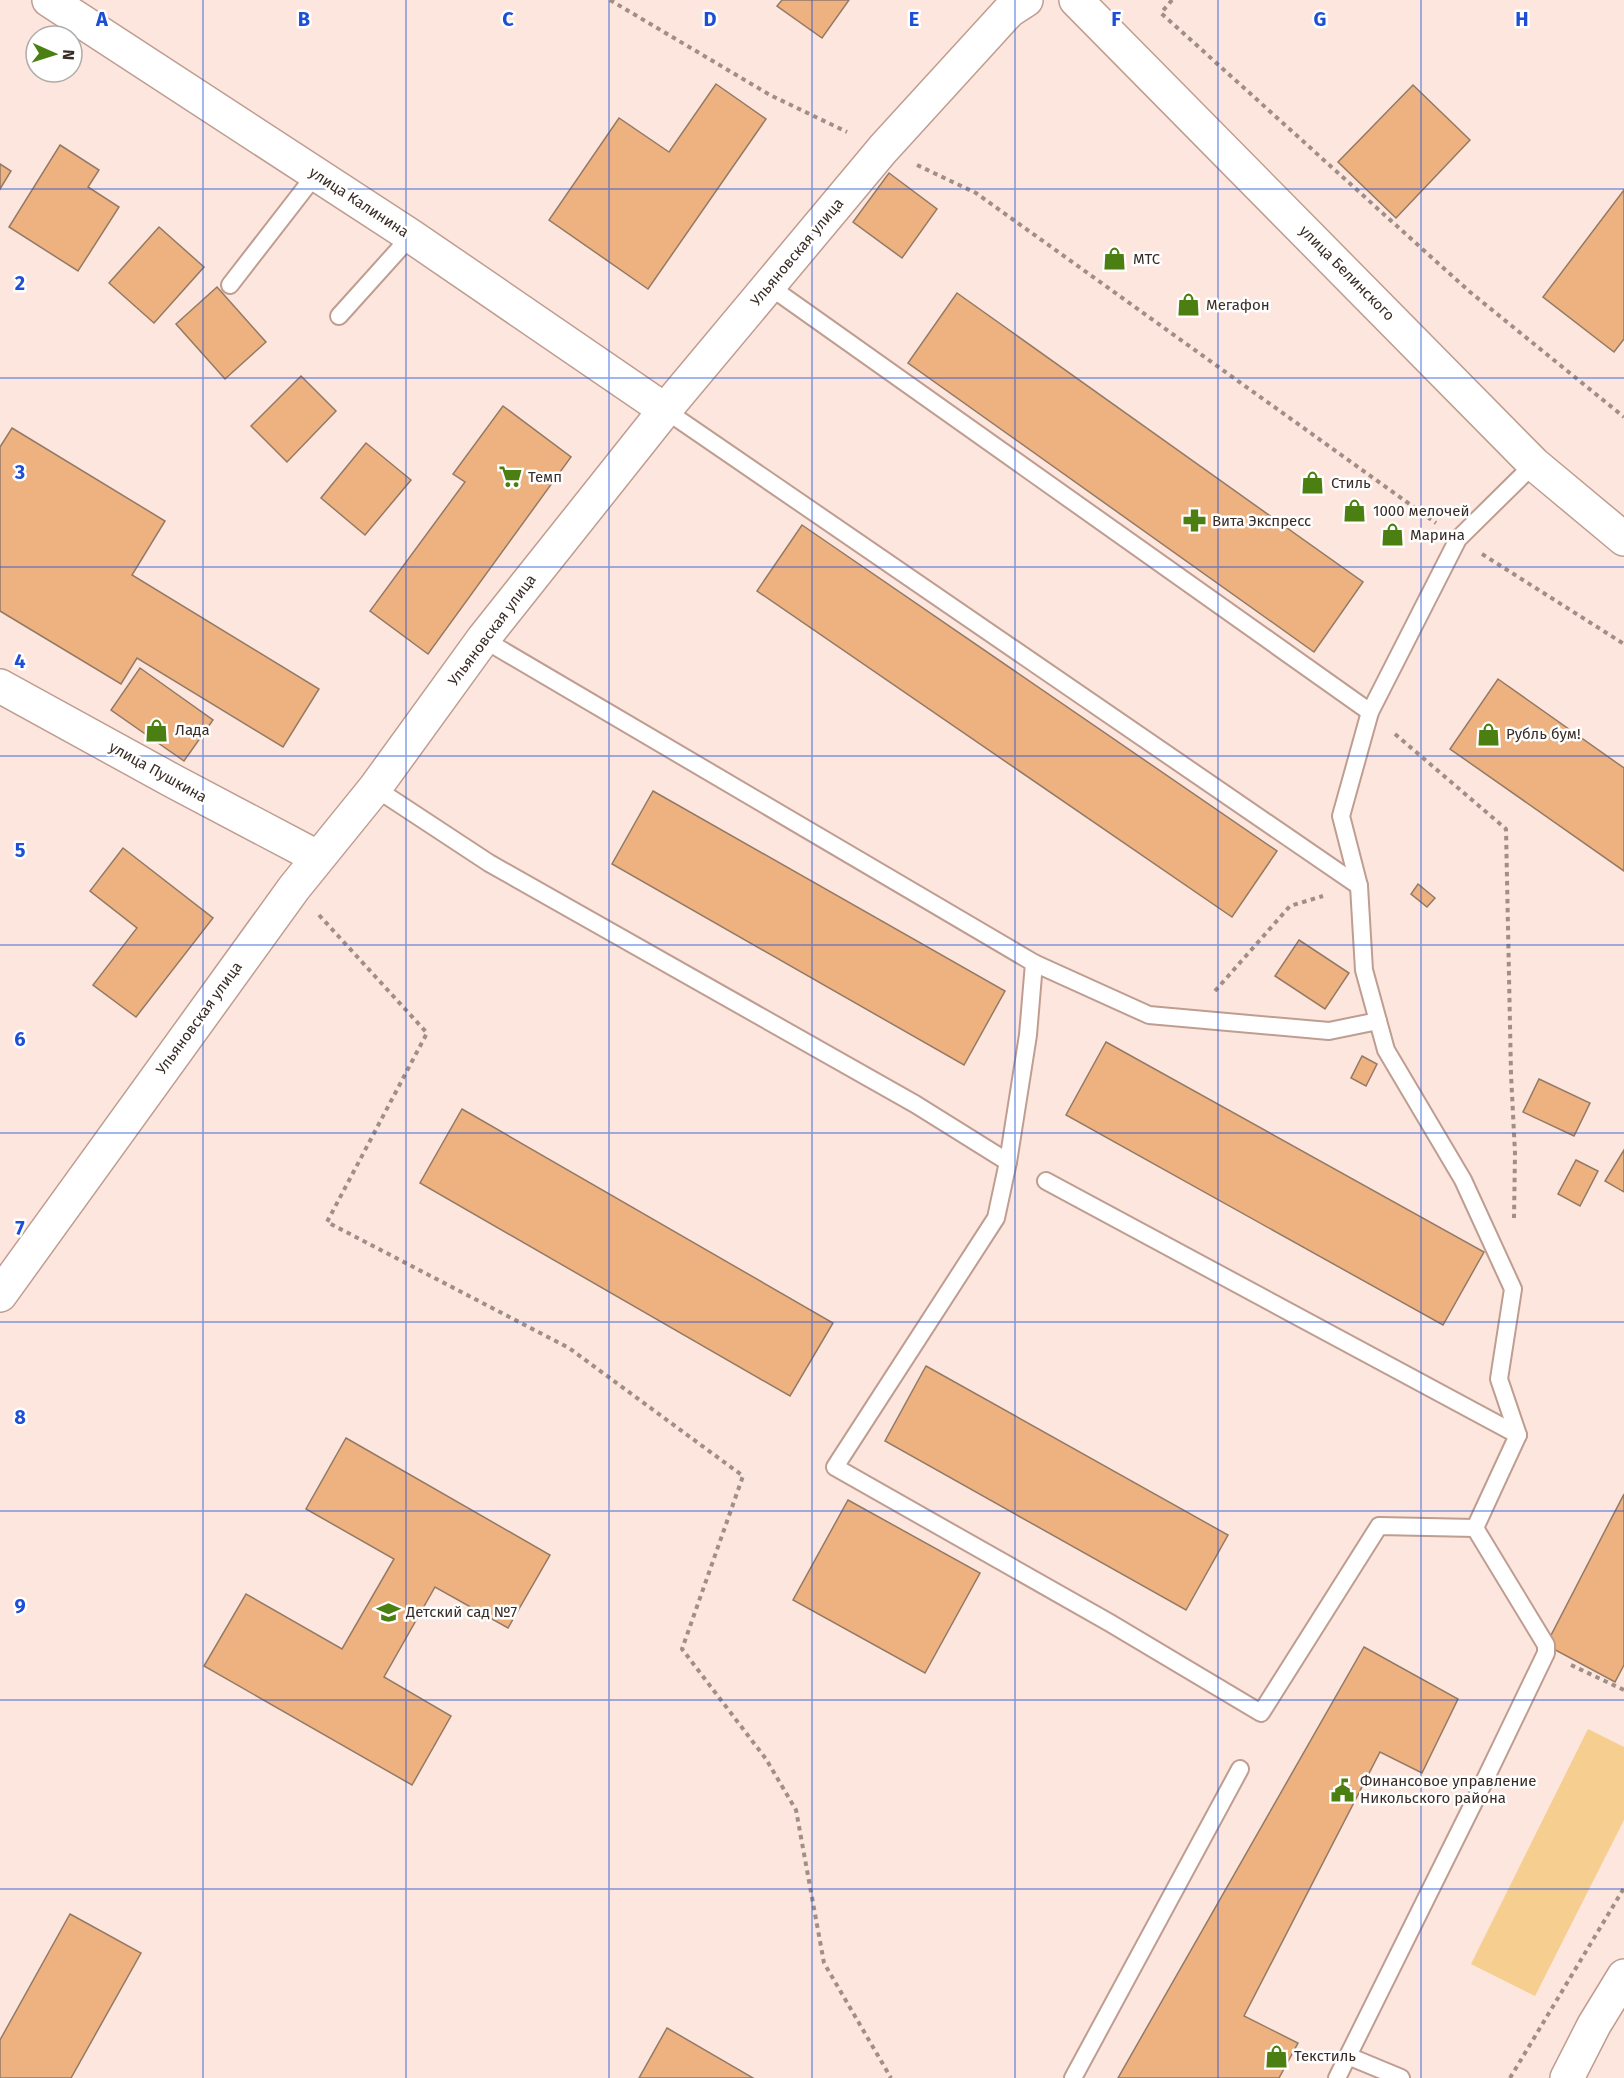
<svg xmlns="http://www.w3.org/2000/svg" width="1624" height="2078" viewBox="0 0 1624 2078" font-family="'Fira Sans',sans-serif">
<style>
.green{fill:#f6ce8f}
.building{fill:#eeb180;stroke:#947a65;stroke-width:1.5}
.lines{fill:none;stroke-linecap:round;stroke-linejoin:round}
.service-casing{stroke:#bf9d90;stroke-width:20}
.minor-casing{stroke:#bf9d90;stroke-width:36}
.secondary-casing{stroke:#bf9d90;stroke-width:36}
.primary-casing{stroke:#bf9d90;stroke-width:36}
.path{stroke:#a18f87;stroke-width:4;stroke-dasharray:4.5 4.5;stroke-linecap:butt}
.service{stroke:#fff;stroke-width:16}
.minor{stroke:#fff;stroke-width:33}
.secondary{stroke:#fff;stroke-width:33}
.primary{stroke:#fff;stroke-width:33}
.grid{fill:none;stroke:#1d4ed8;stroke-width:1.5;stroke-opacity:0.55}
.labels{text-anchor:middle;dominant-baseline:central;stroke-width:5;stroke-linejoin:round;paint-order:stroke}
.street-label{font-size:15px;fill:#392c26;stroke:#fff}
.poi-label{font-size:15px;fill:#392c26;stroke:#fff;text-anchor:start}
.grid-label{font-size:20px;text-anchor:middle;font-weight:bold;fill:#1d4ed8;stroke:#fff;stroke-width:5;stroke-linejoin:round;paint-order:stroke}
</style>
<rect width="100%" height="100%" fill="#fce6dd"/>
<path class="green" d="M1588 1729 1624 1747V1820L1535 1996 1471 1964Z"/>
<g class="building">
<path d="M782 0H849L822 38 777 6Z"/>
<path d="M716 84 766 119 648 289 549 220 619 118 669 152Z"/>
<path d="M1413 85 1470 140 1396 218 1338 162Z"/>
<path d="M60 145 99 170 88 187 119 207 78 271 9 227Z"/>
<path d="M0 164 11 171 0 189Z"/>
<path d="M889 173 937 209 902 258 853 222Z"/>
<path d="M1624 190V339L1614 352 1543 297Z"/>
<path d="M159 227 204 267 154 323 109 283Z"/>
<path d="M217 287 266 342 225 379 176 324Z"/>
<path d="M957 293 1363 582 1314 652 908 363Z"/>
<path d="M301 376 336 411 287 462 251 426Z"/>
<path d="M503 406 571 457 428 654 370 611 465 482 453 474Z"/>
<path d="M12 428 165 521 132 575 319 689 283 747 137 658 121 684 0 611V447Z"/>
<path d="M366 443 411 480 365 535 321 498Z"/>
<path d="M802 525 1277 851 1232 917 757 591Z"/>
<path d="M140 668 213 720 184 761 111 710Z"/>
<path d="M1498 679 1624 768V871L1450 749Z"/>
<path d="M653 791 1005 991 964 1065 612 864Z"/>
<path d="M123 848 213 918 136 1017 93 985 137 928 90 891Z"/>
<path d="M1418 884 1435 898 1427 907 1411 894Z"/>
<path d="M1299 940 1349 973 1325 1009 1275 976Z"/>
<path d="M1106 1042 1484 1252 1443 1325 1066 1115Z"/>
<path d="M1362 1056 1377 1064 1366 1086 1351 1078Z"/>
<path d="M1539 1079 1590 1103 1574 1136 1523 1112Z"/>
<path d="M462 1109 833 1323 790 1396 420 1183Z"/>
<path d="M1624 1150V1192L1605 1181Z"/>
<path d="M1576 1160 1598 1171 1580 1206 1558 1194Z"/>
<path d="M926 1366 1228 1535 1186 1610 885 1441Z"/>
<path d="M346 1438 550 1555 508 1628 435 1587 384 1677 451 1716 412 1785 204 1666 246 1594 342 1649 394 1559 306 1509Z"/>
<path d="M1624 1494V1665L1615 1682 1546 1645Z"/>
<path d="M848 1500 980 1573 925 1673 793 1600Z"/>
<path d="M1364 1647 1458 1699 1422 1773 1380 1752 1244 2016 1298 2043 1279 2078H1118Z"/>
<path d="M70 1914 141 1953 71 2078H0V2040Z"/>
<path d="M667 2028 753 2078H639Z"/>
</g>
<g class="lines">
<defs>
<g id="service">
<path d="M230 285 316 174"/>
<path d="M769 286 1370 712"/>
<path d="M339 316 411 236"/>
<path d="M665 410 1359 886"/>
<path d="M483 639 1034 963 1028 1035 1008 1162 996 1218 835 1467 1110 1623 1261 1713 1379 1526 1475 1528"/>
<path d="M375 788 489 863 915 1104 1008 1162"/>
<path d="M1034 963 1149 1015 1329 1031 1378 1021"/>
<path d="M1046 1181 1518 1435"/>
<path d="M1348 2056 1401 2078"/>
<path d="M1073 2078 1240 1769"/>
<path d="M1337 2078 1481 1788 1546 1653V1645L1475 1528 1518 1435 1499 1379 1513 1289 1463 1180 1386 1050 1364 970 1359 886 1341 816 1370 712 1458 539 1534 464"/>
</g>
<g id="minor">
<path d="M49 0 411 236 665 410"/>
<path d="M0 686 173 781 317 857"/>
<path d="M0 1295 294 888 375 788 483 639 665 410 883 149 1009 11 1026 0"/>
</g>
<path id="secondary" d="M1567 2078 1594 2025 1624 1976"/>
<path id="primary" d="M1076 0 1534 464 1624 539"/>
</defs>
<use href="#service" class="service-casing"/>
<use href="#minor" class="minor-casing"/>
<use href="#secondary" class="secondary-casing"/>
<use href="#primary" class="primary-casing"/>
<g class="path">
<path d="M610 0 770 95 847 132"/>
<path d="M1172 0 1161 13 1470 292 1624 417"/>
<path d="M917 165 976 193 1436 523"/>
<path d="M1482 554 1624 644"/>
<path d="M1395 734 1506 829 1511 1074 1515 1153 1514 1218"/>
<path d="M319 915 427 1033 327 1222 569 1348 743 1476 682 1649 766 1759 796 1810 824 1963 891 2078"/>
<path d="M1215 991 1290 906 1323 896"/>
<path d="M1571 1665 1624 1690"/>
<path d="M1510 2078 1624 1888"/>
</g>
<use href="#service" class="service"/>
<use href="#minor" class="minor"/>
<use href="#secondary" class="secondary"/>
<use href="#primary" class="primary"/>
</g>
<path class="grid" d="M203 0V2078M406 0V2078M609 0V2078M812 0V2078M1015 0V2078M1218 0V2078M1421 0V2078M0 189H1624M0 378H1624M0 567H1624M0 756H1624M0 945H1624M0 1133H1624M0 1322H1624M0 1511H1624M0 1700H1624M0 1889H1624"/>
<defs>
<symbol id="shop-bare" viewBox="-9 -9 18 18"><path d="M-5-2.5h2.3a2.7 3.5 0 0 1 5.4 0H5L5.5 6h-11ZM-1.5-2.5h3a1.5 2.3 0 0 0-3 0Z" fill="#4c7f11" stroke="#fff" stroke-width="2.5" paint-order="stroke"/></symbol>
<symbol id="supermarket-bare" viewBox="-9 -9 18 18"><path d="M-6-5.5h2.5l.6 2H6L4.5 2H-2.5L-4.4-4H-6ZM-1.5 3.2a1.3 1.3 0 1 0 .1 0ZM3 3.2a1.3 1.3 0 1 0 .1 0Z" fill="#4c7f11" stroke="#fff" stroke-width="2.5" paint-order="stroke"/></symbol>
<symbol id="pharmacy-bare" viewBox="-9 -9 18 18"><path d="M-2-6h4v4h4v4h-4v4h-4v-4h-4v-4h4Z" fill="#4c7f11" stroke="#fff" stroke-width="2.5" paint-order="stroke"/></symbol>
<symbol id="school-bare" viewBox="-9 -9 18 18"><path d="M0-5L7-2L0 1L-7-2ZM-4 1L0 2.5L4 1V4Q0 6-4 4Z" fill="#4c7f11" stroke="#fff" stroke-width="2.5" paint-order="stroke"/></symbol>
<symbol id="civic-bare" viewBox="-9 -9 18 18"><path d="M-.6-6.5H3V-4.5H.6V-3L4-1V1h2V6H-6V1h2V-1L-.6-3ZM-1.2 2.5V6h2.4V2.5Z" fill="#4c7f11" stroke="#fff" stroke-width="2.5" paint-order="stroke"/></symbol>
</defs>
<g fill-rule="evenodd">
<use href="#shop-bare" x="1098" y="242" width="33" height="33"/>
<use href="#shop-bare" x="1172" y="288" width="33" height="33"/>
<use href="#supermarket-bare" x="494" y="460" width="33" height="33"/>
<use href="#shop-bare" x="1296" y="466" width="33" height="33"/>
<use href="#shop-bare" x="1338" y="494" width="33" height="33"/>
<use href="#pharmacy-bare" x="1178" y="504" width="33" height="33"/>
<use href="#shop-bare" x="1376" y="518" width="33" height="33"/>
<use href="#shop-bare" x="140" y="714" width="33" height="33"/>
<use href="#shop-bare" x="1472" y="718" width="33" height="33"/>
<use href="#school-bare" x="372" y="1596" width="33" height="33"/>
<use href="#civic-bare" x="1326" y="1774" width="33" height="33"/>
<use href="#shop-bare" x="1260" y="2040" width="33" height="33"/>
</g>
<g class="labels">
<g class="street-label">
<text transform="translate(359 202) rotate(33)">улица Калинина</text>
<text transform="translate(797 252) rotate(-50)">Ульяновская улица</text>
<text transform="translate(1347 273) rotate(45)">улица Белинского</text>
<text transform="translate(492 630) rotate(-53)">Ульяновская улица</text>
<text transform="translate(158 772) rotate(29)">улица Пушкина</text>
<text transform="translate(199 1018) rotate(-54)">Ульяновская улица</text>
</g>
<g class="poi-label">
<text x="1133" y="259">МТС</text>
<text x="1206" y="305">Мегафон</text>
<text x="528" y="477">Темп</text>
<text x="1331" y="483">Стиль</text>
<text x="1373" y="511">1000 мелочей</text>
<text x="1212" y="521">Вита Экспресс</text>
<text x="1410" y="535">Марина</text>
<text x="175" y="730">Лада</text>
<text x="1506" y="734">Рубль бум!</text>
<text x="406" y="1612">Детский сад №7</text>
<text x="1360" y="1781">Финансовое управление<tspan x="1360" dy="17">Никольского района</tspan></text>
<text x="1294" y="2056">Текстиль</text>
</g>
</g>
<g class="grid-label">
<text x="102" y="26">A</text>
<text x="304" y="26">B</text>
<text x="508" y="26">C</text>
<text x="710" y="26">D</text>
<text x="914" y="26">E</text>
<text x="1116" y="26">F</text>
<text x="1320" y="26">G</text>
<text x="1522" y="26">H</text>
<text x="20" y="290">2</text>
<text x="20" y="479">3</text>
<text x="20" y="668">4</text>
<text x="20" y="857">5</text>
<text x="20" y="1046">6</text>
<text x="20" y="1235">7</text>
<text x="20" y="1424">8</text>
<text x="20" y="1613">9</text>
</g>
<g transform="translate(54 54) rotate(93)"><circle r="28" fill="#ffffff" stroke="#b0aba8" stroke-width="1.5"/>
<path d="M0-4.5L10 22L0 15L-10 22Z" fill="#4c7f11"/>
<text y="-9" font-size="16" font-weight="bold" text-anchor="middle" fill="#392c26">N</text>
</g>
</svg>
